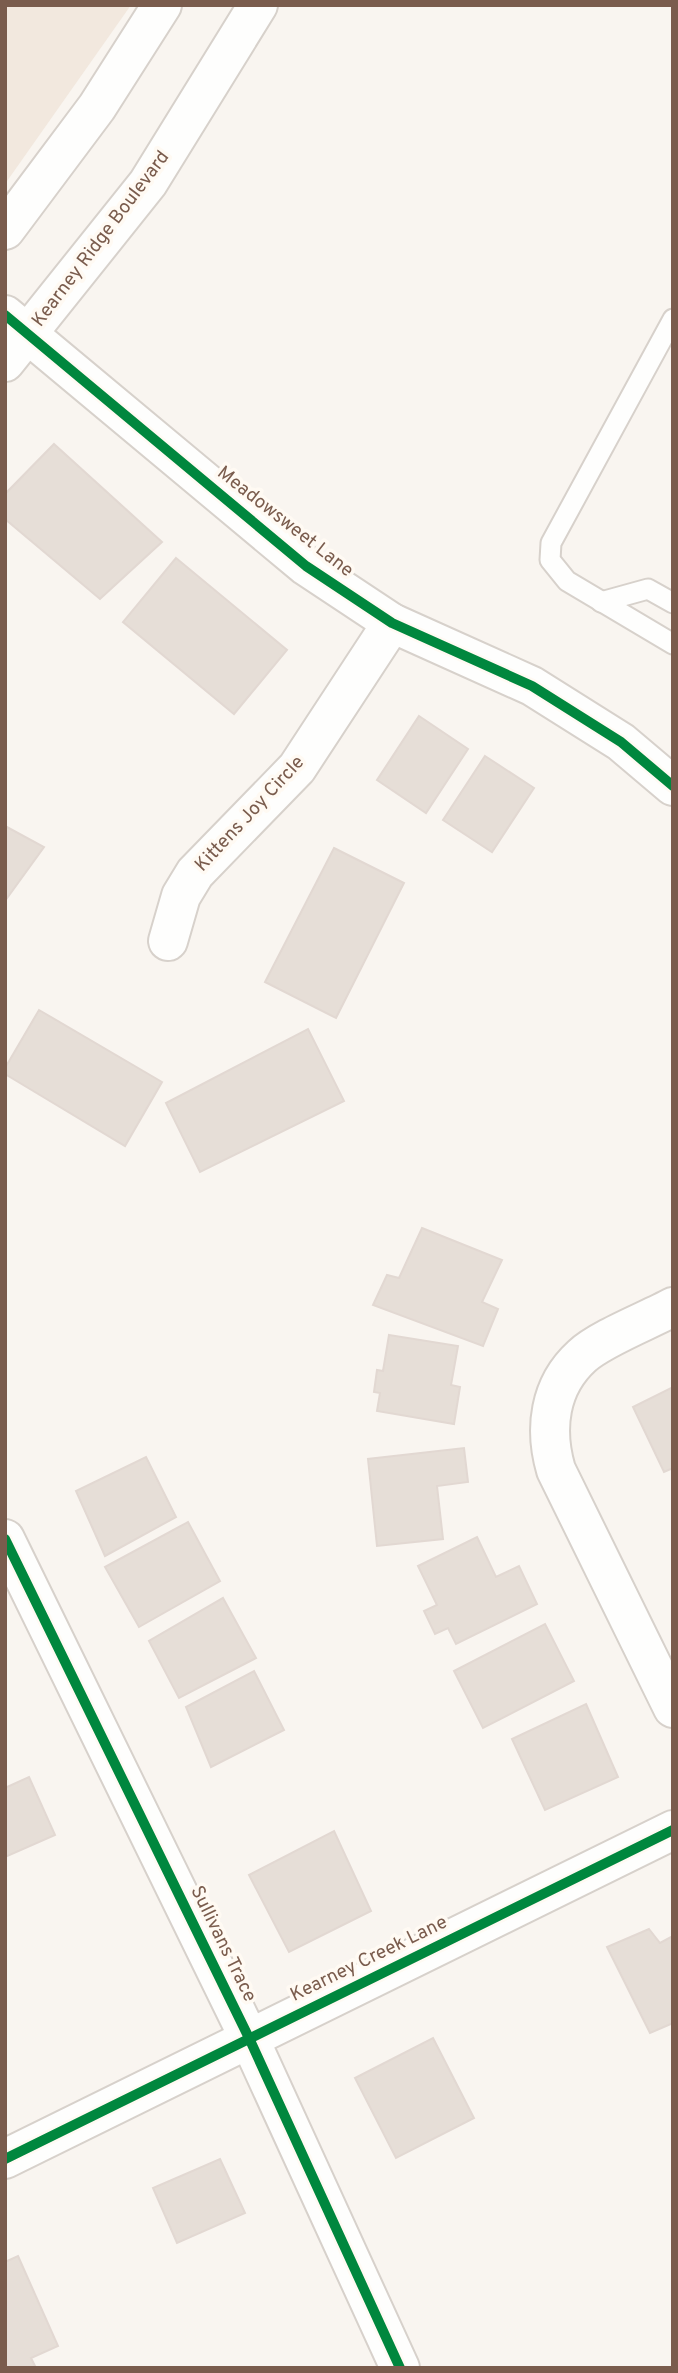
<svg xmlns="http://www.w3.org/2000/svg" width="678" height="2373" viewBox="0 0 678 2373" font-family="Overpass,sans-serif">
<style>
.residential{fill:#f2e8de}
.building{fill:#e6ded7;stroke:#e2d8d2;stroke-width:2}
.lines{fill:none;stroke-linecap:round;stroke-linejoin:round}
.service-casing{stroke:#d7d1cb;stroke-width:23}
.minor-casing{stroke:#d7d1cb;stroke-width:42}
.service{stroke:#fefefd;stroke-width:19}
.minor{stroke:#fefefd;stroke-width:38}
.cycleway-casing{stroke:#fffaf3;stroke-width:15}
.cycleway{stroke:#00873e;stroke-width:10}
.labels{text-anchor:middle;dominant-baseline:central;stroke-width:7;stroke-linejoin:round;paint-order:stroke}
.street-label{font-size:19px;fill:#7a5c4d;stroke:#fffaf3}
</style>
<rect width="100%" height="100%" fill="#f9f5f0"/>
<path class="residential" d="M5 5H131L5 184Z"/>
<g class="building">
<path d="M54 444 162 542 100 599 5 519V494Z"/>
<path d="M176 558 287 650 234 714 123 622Z"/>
<path d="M419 716 468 749 426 813 377 780Z"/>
<path d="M485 756 534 788 492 852 443 820Z"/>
<path d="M5 826 44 847 5 901Z"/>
<path d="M334 848 404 883 336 1018 265 982Z"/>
<path d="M39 1010 162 1082 125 1146 5 1074V1068Z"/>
<path d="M308 1029 344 1101 200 1172 166 1103Z"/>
<path d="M422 1228 502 1260 482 1302 498 1309 483 1346 373 1305 387 1275 399 1278Z"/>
<path d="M389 1335 458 1346 451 1385 460 1387 454 1424 377 1411 380 1393 374 1392 377 1370 383 1371Z"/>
<path d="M673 1387V1468L664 1472 633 1407Z"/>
<path d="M464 1448 468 1482 437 1486 443 1539 377 1546 368 1459Z"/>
<path d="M146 1457 176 1517 105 1556 76 1491Z"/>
<path d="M188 1522 220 1581 139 1627 105 1567Z"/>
<path d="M477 1537 496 1577 519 1566 537 1604 456 1644 448 1628 435 1634 424 1611 437 1605 418 1566Z"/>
<path d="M223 1598 256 1658 179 1698 149 1641Z"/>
<path d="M545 1624 574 1681 483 1728 454 1671Z"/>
<path d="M254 1671 284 1730 211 1767 186 1707Z"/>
<path d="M586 1704 618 1777 545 1810 512 1739Z"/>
<path d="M29 1777 55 1835 5 1857V1788Z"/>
<path d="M334 1831 371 1911 289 1952 249 1875Z"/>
<path d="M649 1929 660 1943 673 1936V2023L650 2033 607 1947Z"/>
<path d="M433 2038 474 2118 396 2158 355 2078Z"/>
<path d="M220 2159 245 2213 177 2243 153 2188Z"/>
<path d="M18 2256 58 2346 31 2358 36 2368H5V2262Z"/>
</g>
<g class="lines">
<defs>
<g id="service">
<path d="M673 319 551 543 550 560 567 581 673 644"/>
<path d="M601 602 648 589 673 603"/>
</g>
<g id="minor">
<path d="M5 230 97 107 162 5"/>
<path d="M5 315 306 566 392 623 532 686 621 742 673 786"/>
<path d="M5 362 148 183 258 5"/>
<path d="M168 941 181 896 195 873 297 768 392 623"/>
<path d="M673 1307C649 1320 600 1339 582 1356 549 1386 544 1429 556 1470L673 1708"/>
<path d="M5 1539 249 2038 400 2368"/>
<path d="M5 2159 673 1830"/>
</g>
</defs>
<use href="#service" class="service-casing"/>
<use href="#minor" class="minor-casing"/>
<use href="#service" class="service"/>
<use href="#minor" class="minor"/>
<defs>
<g id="cycleway">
<path d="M5 315 306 566 392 623 532 686 621 742 673 786"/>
<path d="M5 1539 249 2038 400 2368"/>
<path d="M5 2159 673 1830"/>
</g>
</defs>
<use href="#cycleway" class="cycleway-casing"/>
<use href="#cycleway" class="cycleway"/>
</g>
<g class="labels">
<g class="street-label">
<text transform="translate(101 239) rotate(-53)">Kearney Ridge Boulevard</text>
<text transform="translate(285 522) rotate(38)">Meadowsweet Lane</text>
<text transform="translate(250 814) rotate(-47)">Kittens Joy Circle</text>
<text transform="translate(223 1944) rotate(64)">Sullivans Trace</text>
<text transform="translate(369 1959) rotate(-26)">Kearney Creek Lane</text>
</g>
</g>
<rect width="678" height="2373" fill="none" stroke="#7a5c4d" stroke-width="14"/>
</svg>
